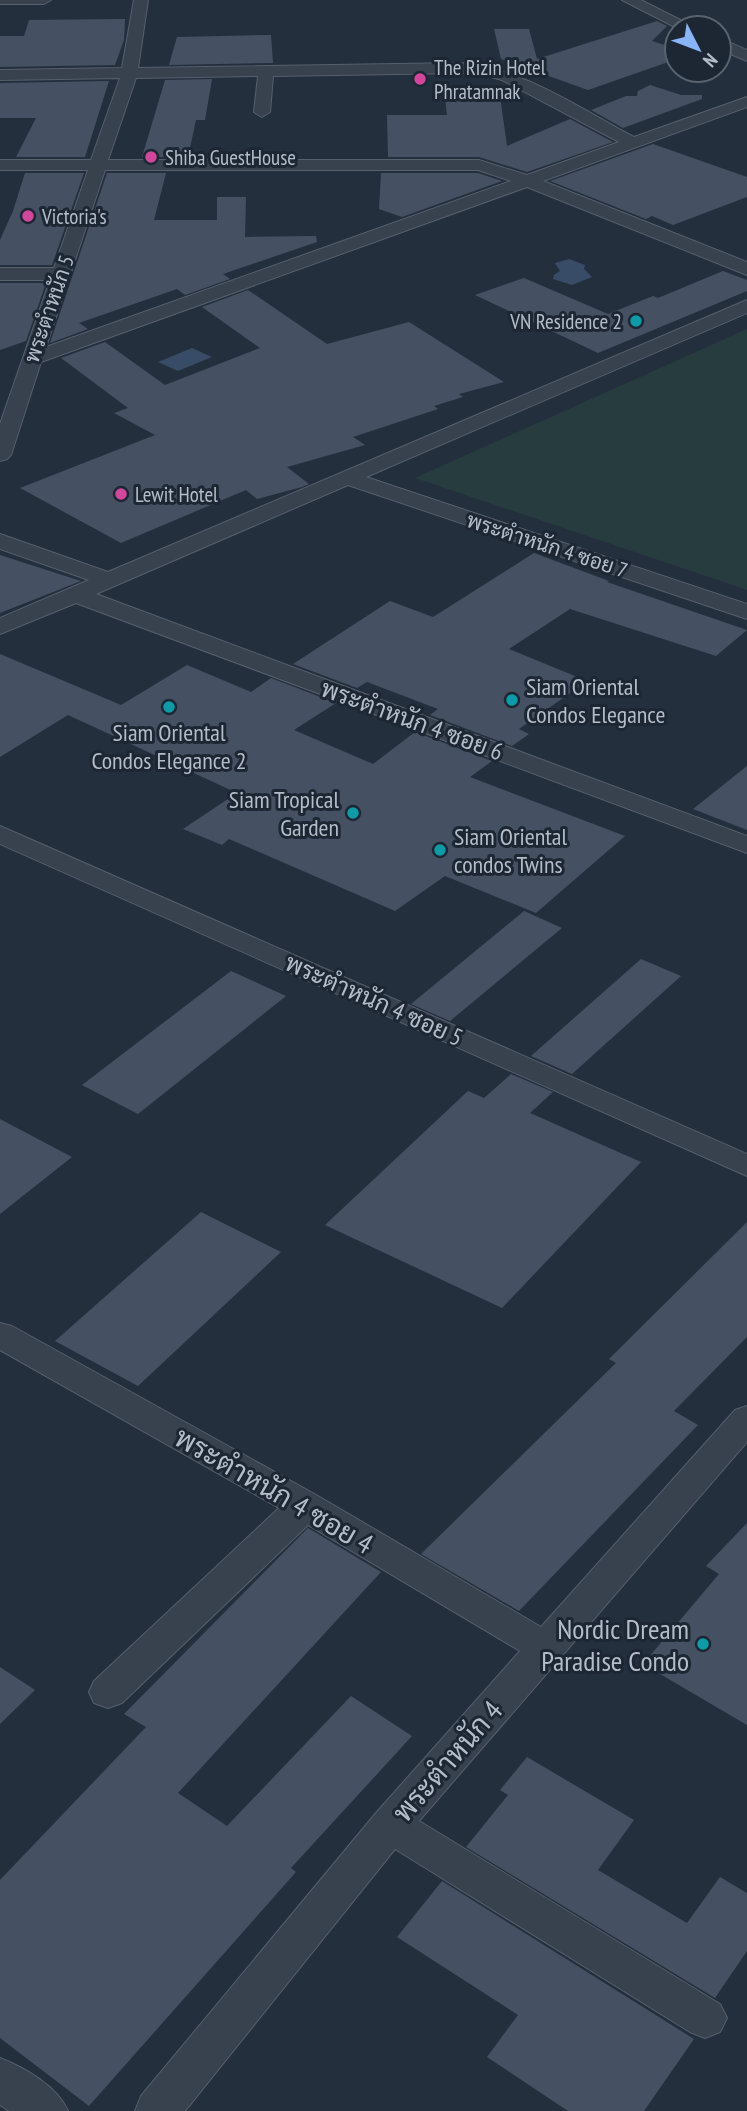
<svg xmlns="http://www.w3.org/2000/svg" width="747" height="2111" viewBox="0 0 747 2111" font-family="'PT Sans Narrow',Sarabun,sans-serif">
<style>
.green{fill:#263c3f}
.water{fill:#394c67}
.building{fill:#455162}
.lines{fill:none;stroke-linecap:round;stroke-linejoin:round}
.minor-casing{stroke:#565f6c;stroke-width:2}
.minor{fill:#38414e;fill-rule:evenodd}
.hotel-dot{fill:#d1479c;stroke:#1d2633;stroke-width:2.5}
.culture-dot{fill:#0f9aa8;stroke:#1d2633;stroke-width:2.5}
.labels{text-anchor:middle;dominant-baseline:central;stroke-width:6;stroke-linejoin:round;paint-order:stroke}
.far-poi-label{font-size:21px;fill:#b4bcc9;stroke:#1d2633;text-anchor:start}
.far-street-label{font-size:21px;fill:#b4bcc9;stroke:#1d2633}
.poi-label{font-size:24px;fill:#b4bcc9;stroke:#1d2633;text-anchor:start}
.street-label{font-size:24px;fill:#b4bcc9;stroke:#1d2633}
.near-street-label{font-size:28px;fill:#b4bcc9;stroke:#1d2633}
.near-poi-label{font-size:28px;fill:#b4bcc9;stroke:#1d2633;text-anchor:end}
</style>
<rect width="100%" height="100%" fill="#242f3e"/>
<path class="green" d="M747 329V590L415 478Z"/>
<g class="water">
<path d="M569 259 585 265 584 269 592 277 572 285 553 279 554 275 560 271 555 263Z"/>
<path d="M192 348 212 357 178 371 158 362Z"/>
</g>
<g class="building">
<path d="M125 19 124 40 115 65 0 67V36H24L29 20Z"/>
<path d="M657 21 667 26 652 41 677 49V59L588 90 501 59 494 29H529L537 59Z"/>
<path d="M271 35 273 63 169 65 177 37Z"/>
<path d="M212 79 205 120H196L188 157H142L165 80Z"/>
<path d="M109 81 85 157H16L36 118H0V83Z"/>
<path d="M650 85 681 95H702V99L623 128 591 110 626 96H637L638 91Z"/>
<path d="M500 96 507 146 570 119 613 142 527 172 479 157H388L387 115H447L445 97Z"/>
<path d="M653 144 747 177V197L673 225 652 216 646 219 550 181Z"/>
<path d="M25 173H84L52 265H0V240L13 211Z"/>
<path d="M107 173H166L154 220H217V197H246L245 237 316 236 317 242 223 274 230 279 185 295 177 289 79 323 88 329 50 343Z"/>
<path d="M381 173H478L502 181 402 217 379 209Z"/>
<path d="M723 271 747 280V291L598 353 475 295 524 278 608 314 653 296 658 298Z"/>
<path d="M0 283H46L26 341 0 350Z"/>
<path d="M248 290 327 344 409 322 504 382 459 394 463 397 434 406 438 409 353 437 365 445 287 467 309 484 302 487 257 499 246 490 121 543 20 488 155 435 114 413 128 408 61 358 105 342 165 385 260 348 202 307Z"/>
<path d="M534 553 609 581 607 582 747 630 716 656 570 609 509 649 587 681 519 729 529 734 512 746 430 715 438 709 367 682 357 688 293 664 390 601 433 617Z"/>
<path d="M0 555 81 581 0 613Z"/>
<path d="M0 654 121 705 187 665 251 692 271 678 336 703 294 730 373 764 415 732 492 761 470 777 625 836 536 913 445 876 395 911 229 839 222 845 183 829 237 793 68 715 0 757Z"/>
<path d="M747 766V830L693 809Z"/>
<path d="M524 911 562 928 450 1021 411 1004Z"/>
<path d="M641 959 681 976 572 1074 531 1056Z"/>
<path d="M231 971 286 996 138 1114 82 1085Z"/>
<path d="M511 1074 553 1092 530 1113 641 1162 502 1308 325 1225 468 1091 484 1098Z"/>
<path d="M0 1119 72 1157 0 1214Z"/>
<path d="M201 1212 281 1252 138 1386 55 1341Z"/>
<path d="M747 1222V1337L674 1411 698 1425 519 1611 421 1554 616 1363 609 1359Z"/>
<path d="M747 1523V1725L643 1664 719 1574 706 1566Z"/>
<path d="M308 1528 381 1572 178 1793 227 1826 351 1696 412 1736 291 1868 296 1872 89 2106 0 2038V1880L146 1727 124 1714Z"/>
<path d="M0 1667 35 1690 0 1724Z"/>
<path d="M527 1757 634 1820 598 1870 687 1923 720 1877 747 1893V1951L715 1998 466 1847 508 1795 500 1790Z"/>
<path d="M442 1881 694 2039 644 2111H568L487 2057 518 2015 397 1937Z"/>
</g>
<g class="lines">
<defs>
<g id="minor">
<path d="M0 0H51L44 4H0Z"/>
<path d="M134 0H148L138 68 460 63C523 68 579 108 634 137L747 97V107L543 181 747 262V275L527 187 41 362 11 455 7 459 0 461V424L50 280H0V268H54L88 170H0V160H91L120 78 0 80V70L122 68ZM460 73 484 75 502 80 619 142 527 175 479 160H108L136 78 258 76 254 112 262 117 270 112 273 76ZM105 170H478L511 181 46 347Z"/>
<path d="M622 0H641L696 28H677Z"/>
<path d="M719 38 747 50V61L719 49Z"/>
<path d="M747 300V313L366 477 747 604V619L348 485 96 594 747 836V853L76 603 0 634V618L89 580 0 549V534L108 572Z"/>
<path d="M0 826 747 1154V1176L0 844Z"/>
<path d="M0 1323 12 1326 318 1496 541 1627 735 1410 747 1406V1442L419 1821 720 2004 727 2018 720 2032 705 2038 690 2032 395 1849 185 2111H135L141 2096 376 1813 520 1651 308 1525 122 1703 108 1708 94 1703 89 1692 94 1681 279 1508 0 1350Z"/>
<path d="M0 2058C25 2068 57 2086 68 2111H9L0 2105Z"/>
</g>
</defs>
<use href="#minor" class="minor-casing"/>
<use href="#minor" class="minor"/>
</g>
<g class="hotel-dot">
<circle cx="420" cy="79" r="7"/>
<circle cx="151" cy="157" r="7"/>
<circle cx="28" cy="216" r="7"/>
<circle cx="121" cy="494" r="7"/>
</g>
<g class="culture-dot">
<circle cx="636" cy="321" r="7"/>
<circle cx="512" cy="700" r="7"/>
<circle cx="169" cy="707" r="7"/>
<circle cx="353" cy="813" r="7"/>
<circle cx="440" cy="850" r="7"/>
<circle cx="703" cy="1644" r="7"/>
</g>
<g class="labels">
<g class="far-poi-label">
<text x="434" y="67">The Rizin Hotel<tspan x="434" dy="24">Phratamnak</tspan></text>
<text x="165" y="157">Shiba GuestHouse</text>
<text x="42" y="216">Victoria's</text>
<text x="622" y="321" text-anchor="end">VN Residence 2</text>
<text x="135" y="494">Lewit Hotel</text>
</g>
<g class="far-street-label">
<text transform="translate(49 309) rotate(-71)">พระตำหนัก 5</text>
<text transform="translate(547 545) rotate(18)">พระตำหนัก 4 ซอย 7</text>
</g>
<g class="poi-label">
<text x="526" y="686">Siam Oriental<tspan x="526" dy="28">Condos Elegance</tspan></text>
<text x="169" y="732" text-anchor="middle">Siam Oriental<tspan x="169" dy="28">Condos Elegance 2</tspan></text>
<text x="339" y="799" text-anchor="end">Siam Tropical<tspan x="339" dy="28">Garden</tspan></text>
<text x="454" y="836">Siam Oriental<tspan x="454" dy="28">condos Twins</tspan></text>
</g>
<g class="street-label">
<text transform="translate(412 720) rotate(20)">พระตำหนัก 4 ซอย 6</text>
<text transform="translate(374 1000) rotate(24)">พระตำหนัก 4 ซอย 5</text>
</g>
<g class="near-street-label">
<text transform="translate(274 1490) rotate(30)">พระตำหนัก 4 ซอย 4</text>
<text transform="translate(447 1761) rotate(-49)">พระตำหนัก 4</text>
</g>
<g class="near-poi-label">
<text x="689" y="1628">Nordic Dream<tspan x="689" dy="32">Paradise Condo</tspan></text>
</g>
</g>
<g transform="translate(698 49) rotate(132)"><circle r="33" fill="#1d2633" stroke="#59626f" stroke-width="2"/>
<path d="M0-5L12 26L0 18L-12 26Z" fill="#8ab4f8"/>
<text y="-10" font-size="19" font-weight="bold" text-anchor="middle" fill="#b4bcc9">N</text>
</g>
</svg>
